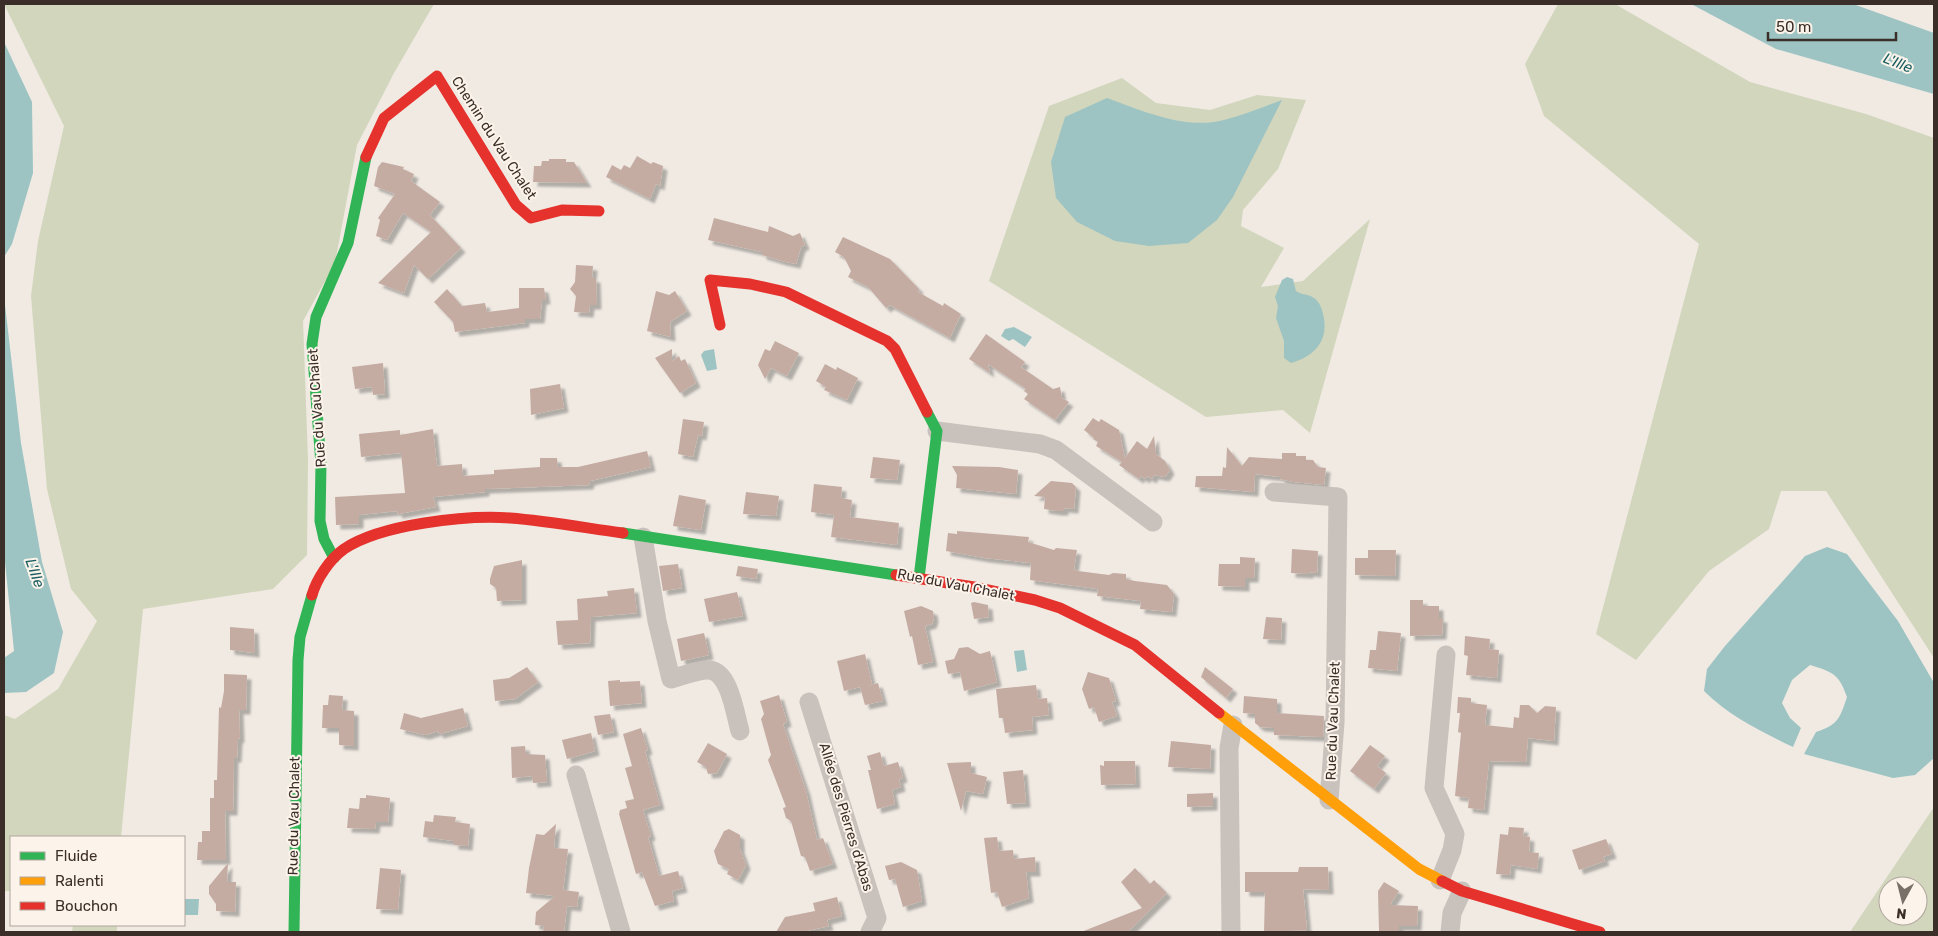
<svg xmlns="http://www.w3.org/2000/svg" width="1938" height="936" viewBox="0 0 1938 936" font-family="Rubik,sans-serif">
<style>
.green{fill:#d2d6bc;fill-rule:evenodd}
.water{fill:#9dc4c3}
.building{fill:#c5aca3;filter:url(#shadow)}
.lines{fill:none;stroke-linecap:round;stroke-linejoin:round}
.street{stroke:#c9c2bc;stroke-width:19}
.fast{stroke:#30b455;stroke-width:11}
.slow{stroke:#ff9f0a;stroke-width:11}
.jam{stroke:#e5322d;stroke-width:11}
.labels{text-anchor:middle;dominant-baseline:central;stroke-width:4;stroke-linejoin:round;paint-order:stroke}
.street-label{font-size:14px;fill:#3b2e29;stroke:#fcf4eb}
.water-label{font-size:15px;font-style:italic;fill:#1a5e62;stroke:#fcf4eb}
</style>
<defs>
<filter id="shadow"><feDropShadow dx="4.5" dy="4.5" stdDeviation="1" flood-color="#0004"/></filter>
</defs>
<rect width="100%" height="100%" fill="#f0eae3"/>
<g class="green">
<path d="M4 4H434L394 73 357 145 335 263 303 321 308 460 307 555 273 589 143 609 121 837H11V891H4V715L15 719 58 689 97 621 71 589 47 489 31 296 38 241 64 126Z"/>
<path d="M1558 4H1615L1750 82 1866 114 1934 138V658L1826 491H1781L1769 529 1709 571 1636 660 1596 634 1699 244 1544 116 1525 64Z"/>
<path d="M1122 78 1156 103 1210 110 1257 95 1306 100 1278 169 1243 210 1241 226 1284 248 1261 287 1303 281 1370 219 1310 433 1283 410 1206 417 989 281 1049 106Z"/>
<path d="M1934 807V932H1850ZM1888 886H1918V916H1888Z"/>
<path d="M73 925H117V932H72Z"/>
</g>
<g class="water">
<path d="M1691 4H1853L1934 33V94L1776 49Z"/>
<path d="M4 42 32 102 33 173 12 244 4 257Z"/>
<path d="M1107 98C1143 111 1185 130 1224 120 1244 115 1263 107 1282 100L1233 197 1217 220 1188 243 1149 246 1115 241 1077 222 1056 198 1051 162 1065 117Z"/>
<path d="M1287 277 1293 279 1296 291C1301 295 1309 294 1314 298 1320 302 1323 311 1324 319 1328 342 1313 357 1291 363L1284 358V341L1276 318 1278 306 1275 297 1282 280Z"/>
<path d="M4 296 21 443 42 562 63 632 54 673 26 692 4 693V658L14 651 4 552Z"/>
<path d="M1014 327 1032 337 1025 347 1013 339 1009 341 1001 336 1005 329Z"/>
<path d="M714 349 717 369 707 371 701 355 704 351Z"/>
<path d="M1827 547 1847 554 1898 621 1934 683V758L1915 775 1893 778 1804 754 1816 732C1838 725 1840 718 1847 697 1839 674 1833 672 1810 665L1792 680 1782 703 1790 718 1801 728 1793 747C1762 732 1729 716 1704 691L1707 669 1725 646 1805 556Z"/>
<path d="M1024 650 1027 670 1017 672 1014 651Z"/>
<path d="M184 899H199L198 915H184Z"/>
</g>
<g class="building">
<path d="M637 156 651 164 653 162 663 166 660 186 656 184 650 199 606 177 612 165 621 170 624 165 630 168Z"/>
<path d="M549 159H566V162H574L587 183 533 182 534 166H541L542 161H549Z"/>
<path d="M382 162 404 167 403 169 414 174 411 181 440 202 430 215 461 248 428 279 414 265 404 293 378 283 431 232 403 213 387 240 376 236 380 220 378 218 395 194 374 186 378 167Z"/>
<path d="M714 218 768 232 769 226 793 236 800 233 805 245 801 247 796 264 782 261 762 255V252L708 240Z"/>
<path d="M843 237 890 259 919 289 918 292 943 306 944 303 961 314 950 338 890 305 886 308 868 287 848 277 851 271 844 257 835 252Z"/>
<path d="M576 265 593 266 592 278H596L597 305H590L589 313 574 312 576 296 570 289 575 282Z"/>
<path d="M519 288H544L546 300H542L540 319H525V323L455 332 453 322 434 302 447 289 462 306 485 303 487 312 519 308Z"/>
<path d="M656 291 669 295 675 291 687 311 670 322 671 337 647 331Z"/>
<path d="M986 334 1025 362 1021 367 1053 389 1060 387 1062 398 1069 402 1055 420 1024 399 1028 394 1024 391 1026 389 988 364 990 373 969 359Z"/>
<path d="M775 341 799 353 787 376 771 368 765 379 758 365 765 349 770 351Z"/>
<path d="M672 349V361L679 356 681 361 685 359 696 383 680 393 655 358Z"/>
<path d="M383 363 385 394 373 395 372 387 355 389 352 367Z"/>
<path d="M825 364 836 370 837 367 858 378 847 400 824 390 826 387 816 381Z"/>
<path d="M560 384 564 408 531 415 530 389Z"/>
<path d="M1093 418 1099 422 1101 419 1119 430 1125 458 1137 441 1147 449 1154 436 1156 454 1165 461 1170 470 1165 477 1154 475 1152 479 1147 476 1145 479 1141 476 1139 479 1119 465 1122 462 1096 446 1098 442 1093 439 1094 438 1084 430Z"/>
<path d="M683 419 704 422 702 436 698 435 693 457 678 454Z"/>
<path d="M433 429 437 466 462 464 463 476 494 474V470L540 467V458H557L558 467H578L647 451 651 467 590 481 589 485 485 489V492L433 497 436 507 398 514 397 511 359 515V524L336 525 335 497 405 493 401 453 361 457 359 434 400 430V435Z"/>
<path d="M1227 447 1242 466 1249 457 1282 459V453H1296V456H1306V460H1313L1318 467 1326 468 1324 485 1294 482 1280 479V477L1255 474 1254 492 1195 487 1196 476H1222L1223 467 1226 468Z"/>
<path d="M873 457 900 460 897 480 870 478Z"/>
<path d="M952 466 999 467 1018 470 1016 494 956 488 957 475Z"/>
<path d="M1051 481 1072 483 1076 487 1074 509 1064 508V511H1057L1044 509 1045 497 1034 496Z"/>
<path d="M814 484 842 487 841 498 852 500 850 517 899 523 897 545 831 537 834 515 811 512Z"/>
<path d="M746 492 779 496 776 516 743 514Z"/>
<path d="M679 495 706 500 701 530 673 526Z"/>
<path d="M957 531 1029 537 1028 542 1054 550 1056 548 1077 550 1074 569 1078 571 1109 575 1113 573 1126 574V579L1135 581 1167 585 1174 594 1172 612 1140 609 1141 601 1097 596 1098 589 1030 580 1031 563 985 558 946 551 948 533 957 534Z"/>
<path d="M1292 549 1318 551 1317 573 1309 572V574L1291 573Z"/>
<path d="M1368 550H1396L1395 576 1355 575V558H1368Z"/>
<path d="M1240 557 1255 558 1254 578H1245V587L1218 586 1219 564H1240Z"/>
<path d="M522 560V600L497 601 496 588 490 584V579L494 566Z"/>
<path d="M678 564 682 588 663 591 659 566Z"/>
<path d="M738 566 758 569 756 579 736 576Z"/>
<path d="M634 588 637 613 591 617 590 643 558 645 556 621 578 620 577 599 608 596 607 591Z"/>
<path d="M737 592 743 616 709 622 704 599Z"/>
<path d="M1410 600H1423V606H1439V618H1443L1442 635 1410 636Z"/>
<path d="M974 602 988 605 989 617 974 619 971 603Z"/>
<path d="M921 606 933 611 934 618 932 624 925 626 933 662 918 665 912 636 910 637 904 611Z"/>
<path d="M1266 617 1282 618 1281 640 1263 639Z"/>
<path d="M230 627 254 629 255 653 230 650Z"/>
<path d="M1378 631 1401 633 1397 671 1368 668 1370 650H1376Z"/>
<path d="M704 633 709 655 681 661 677 639Z"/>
<path d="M1465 636 1490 639 1489 649 1499 650 1497 678 1466 675 1468 656 1464 655Z"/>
<path d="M968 647 980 654 990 651 997 682 964 691 960 672 948 674 945 661 954 659 959 648Z"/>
<path d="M865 654 872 684 867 686 878 683 883 701 865 705 860 687 844 691 837 661Z"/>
<path d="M527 667 538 682 515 699 495 701 493 680 509 678Z"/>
<path d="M1205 667 1233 689 1226 698 1201 677Z"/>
<path d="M1088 672 1109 678 1116 701 1112 702 1117 716 1099 722 1094 707 1089 709 1082 689Z"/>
<path d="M224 674 247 675 246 710H239L240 738 238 739 237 758H234L233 811H225L226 860H197L198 842H202V831H210V798H214V780H217L219 707 221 708 224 691Z"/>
<path d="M620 680V682L640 681 642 703 610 706 608 681Z"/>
<path d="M1036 685 1038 699 1047 698 1049 715 1032 717 1033 730 1005 733 1003 718H999L996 689Z"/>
<path d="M329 695 343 696 342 710 354 711V746L339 745V728H322L323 705H328Z"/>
<path d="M779 695 787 722 783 724 806 791 817 840 823 838 833 864 810 871 805 857 801 856 791 821 786 818 783 808 786 807 768 760 771 755 761 719 764 714 760 701Z"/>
<path d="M1244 696 1277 699V713L1324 716 1323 737 1274 735V728L1260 727 1255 723V714L1243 713Z"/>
<path d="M1458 697 1471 698V703L1487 705 1485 725 1513 728 1514 717 1519 718 1520 705H1529L1537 713 1545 706 1556 707 1554 741 1528 738 1526 762 1489 761 1484 810 1468 808 1469 798 1455 796 1461 733 1458 732 1460 713H1457Z"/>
<path d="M463 708 468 726 439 734 438 731 425 735 400 729 404 713 421 718Z"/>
<path d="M610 714 614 732 598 735 594 716Z"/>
<path d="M641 728 648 750 645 751 660 805 643 810 651 836 648 837 659 876 678 871 683 888 672 891 674 901 655 906 642 872 636 874 619 814 620 810 627 808 625 801 634 799 625 768 632 766 623 734Z"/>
<path d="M591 733 595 751 567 759 562 740Z"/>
<path d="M1171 741 1211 745 1210 769 1168 767Z"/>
<path d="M708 743 727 754 717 773 708 774 706 767 697 762Z"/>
<path d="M1370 745 1385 756 1377 766 1386 773 1374 789 1350 771Z"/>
<path d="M525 746 526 754 545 755 547 782 533 783 532 776 512 778 511 747Z"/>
<path d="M880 752 884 766 898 762 903 778 899 779 901 787 892 790 895 804 877 809 868 770H871L867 756Z"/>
<path d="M1104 761H1135L1136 784 1101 785 1100 765 1104 766Z"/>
<path d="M971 762V773L987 777 983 794 966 791 961 811 947 763Z"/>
<path d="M1023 770 1026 803 1007 804 1003 772Z"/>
<path d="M1213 793V806L1187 807V794Z"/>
<path d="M366 795 390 798 388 822H376L375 829 347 828 349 808 359 809 360 798H366Z"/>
<path d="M434 815 456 817 455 822 470 824 468 846 454 845V841L423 837 425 821 433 822Z"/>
<path d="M556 824 554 848 568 849 563 890 579 892 577 907 567 906 564 932H543L544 926 535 925 536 912 555 896 526 893 529 868 536 834 544 835Z"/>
<path d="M1509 827 1524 828 1523 836 1530 837 1529 852 1539 853 1537 869 1511 865 1510 875 1496 874 1500 834 1508 835Z"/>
<path d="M729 829 740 835V849L746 865 738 880 727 874 729 869 718 864 714 851 724 831Z"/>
<path d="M997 837 999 851 1013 850 1014 859 1035 857 1036 872H1026L1029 898 1002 907 997 892 991 893 984 838Z"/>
<path d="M1606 839 1612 854 1603 857 1605 861 1579 870 1572 850Z"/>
<path d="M901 862 917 870 922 901 903 907 895 879 889 880 885 866Z"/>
<path d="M228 863 227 882H236L235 912 216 911V904L209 894V886Z"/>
<path d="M1299 867H1328L1329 890 1303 889 1307 930 1264 932 1265 892H1245V872H1298Z"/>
<path d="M380 868 401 870 398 910 376 909Z"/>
<path d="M1135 868 1150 884 1154 880 1167 893 1128 932H1081L1142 908 1121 882Z"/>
<path d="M1384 882 1399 891 1390 905 1418 906 1417 926H1399V932H1379L1378 891Z"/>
<path d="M837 897 842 916 827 920 829 926 802 932H776L785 917 815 911 813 903Z"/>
</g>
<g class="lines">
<g class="street">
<path d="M937 431 1040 444 1056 450 1153 522"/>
<path d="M1274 492 1338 497 1335 723 1329 800"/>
<path d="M643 537 657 621 671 679C682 676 699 669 710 670 730 673 735 714 740 731"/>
<path d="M809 702 877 918 870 932"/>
<path d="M576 775 621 932"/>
<path d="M1440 880 1452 850 1455 834 1434 788 1446 655"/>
<path d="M1231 932 1229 748 1233 725"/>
<path d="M1450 932 1452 913 1462 891"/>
</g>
<g class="fast">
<path d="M623 533 896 575"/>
<path d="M334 558 324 539 320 521 321 464 312 344 316 317 348 243 366 157"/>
<path d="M919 578 937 431 927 412"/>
<path d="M294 932 298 660 300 637 312 595"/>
</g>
<path class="slow" d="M1219 713 1419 869 1442 881"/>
<g class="jam">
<path d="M366 157 384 118 437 76 516 205 531 218 562 210 599 211"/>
<path d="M720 325 710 280 750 284 786 292 887 341 895 349 927 412"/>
<path d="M896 575 974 587 1035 600 1060 608 1135 645 1219 713"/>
<path d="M312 595C317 578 330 559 344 549 381 524 466 515 510 518 548 521 586 528 623 533"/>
<path d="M1442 881 1462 891 1600 932"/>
</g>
</g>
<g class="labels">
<g class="street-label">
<text transform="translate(494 138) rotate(57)">Chemin du Vau Chalet</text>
<text transform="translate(317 408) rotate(-94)">Rue du Vau Chalet</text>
<text transform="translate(956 585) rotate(11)">Rue du Vau Chalet</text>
<text transform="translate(1333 721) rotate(-88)">Rue du Vau Chalet</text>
<text transform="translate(294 816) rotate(-89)">Rue du Vau Chalet</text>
<text transform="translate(846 817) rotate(73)">Allée des Pierres d'Abas</text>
</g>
<g class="water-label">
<text transform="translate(1898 63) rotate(22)">L'Ille</text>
<text transform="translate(35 573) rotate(70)">L'Ille</text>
</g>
</g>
<rect width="1938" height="936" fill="none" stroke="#3b2e29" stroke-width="10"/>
<rect x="10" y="836" width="175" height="90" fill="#fcf4eb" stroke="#afa59d"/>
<rect x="20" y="852" width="25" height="8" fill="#30b455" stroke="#afa59d"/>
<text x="55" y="861" font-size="15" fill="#3b2e29">Fluide</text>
<rect x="20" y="877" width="25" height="8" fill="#ff9f0a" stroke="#afa59d"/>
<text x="55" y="886" font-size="15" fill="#3b2e29">Ralenti</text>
<rect x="20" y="902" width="25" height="8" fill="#e5322d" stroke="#afa59d"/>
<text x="55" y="911" font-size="15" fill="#3b2e29">Bouchon</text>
<g transform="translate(1903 901) rotate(187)"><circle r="24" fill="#fcf4eb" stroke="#afa59d"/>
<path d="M0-4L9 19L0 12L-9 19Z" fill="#7a706a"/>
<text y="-8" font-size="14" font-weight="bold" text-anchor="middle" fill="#3b2e29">N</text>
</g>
<path d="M1768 32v8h128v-8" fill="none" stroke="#3b2e29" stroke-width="2.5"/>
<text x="1776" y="32" font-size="15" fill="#3b2e29" stroke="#fcf4eb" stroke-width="4" paint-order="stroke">50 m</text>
</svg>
